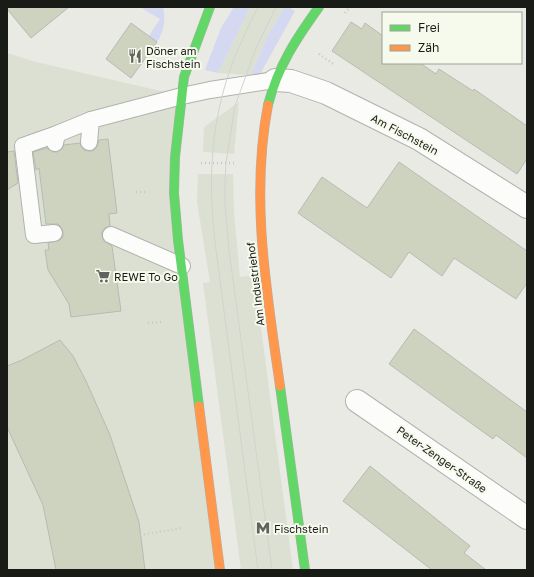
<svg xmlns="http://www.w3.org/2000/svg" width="534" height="577" viewBox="0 0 534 577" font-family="'Golos Text',sans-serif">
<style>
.built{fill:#dce0d2}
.green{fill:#d4d8f0}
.building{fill:#ced3bf;stroke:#b8bab4}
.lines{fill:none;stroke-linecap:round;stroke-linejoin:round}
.lane-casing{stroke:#b1b2ad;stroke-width:18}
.street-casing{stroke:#b1b2ad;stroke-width:24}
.fast-casing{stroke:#b1b2ad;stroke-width:10}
.slow-casing{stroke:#b1b2ad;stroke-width:10}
.path{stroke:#c7c8c5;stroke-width:2.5;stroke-dasharray:1 3;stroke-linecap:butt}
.lane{stroke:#fcfcfb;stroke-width:16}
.street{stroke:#fcfcfb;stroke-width:22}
.fast{stroke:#63d668;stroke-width:9}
.slow{stroke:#ff974d;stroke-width:9}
.tram{stroke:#d2d3d0;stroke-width:1}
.labels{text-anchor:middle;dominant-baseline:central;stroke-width:4;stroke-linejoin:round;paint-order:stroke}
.poi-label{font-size:11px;fill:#191b16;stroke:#f6faed;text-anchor:start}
.street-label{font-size:11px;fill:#191b16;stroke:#f6faed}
</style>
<rect width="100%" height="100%" fill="#e8eae3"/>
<g class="built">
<path d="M250 7H285L269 33 251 75 218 73Z"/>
<path d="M7 53 36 62 182 96 174 193 220 570H7Z"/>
<path d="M239 102 234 154 203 152 204 127Z"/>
<path d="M198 174H233L234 213 240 277 254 275 293 570H241L203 283 210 282 197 202Z"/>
</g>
<g class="green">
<path d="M140 7H163C166 21 164 30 157 42L149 36 160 19Z"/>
<path d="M234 7H250L218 73 205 70 221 28Z"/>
<path d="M285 7H288L295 11 259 76 251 75 269 33Z"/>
</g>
<g class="building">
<path d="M7 7H69L31 38 7 9Z"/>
<path d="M351 22 362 29 365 23 383 36V63H420L436 74 439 69 473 91 474 89 527 126V159L517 174 332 51Z"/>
<path d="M131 23 157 42 131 78 106 59Z"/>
<path d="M108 139 117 213 109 214 110 226 105 228 102 232V236L104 241 112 246 121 311 71 317 69 304 48 270 45 250H49L48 243 60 240 63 237V232L61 227 58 224H46L39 168 36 170 33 152 47 148 53 152H57L62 149 64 145 80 143 81 146 84 150 89 151H93L97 147 99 140Z"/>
<path d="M14 151 18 183 7 190V152Z"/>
<path d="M399 162 527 251V283L516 299 454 258 442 276 409 252 391 278 298 213 322 177 367 208Z"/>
<path d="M414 329 527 412V458L496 435 493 439 389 364Z"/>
<path d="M60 340 73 356 86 381 110 435 139 522 145 570H56L43 505 7 427V366L22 360Z"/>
<path d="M370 466 470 546 464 553 486 570H432L343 501Z"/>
</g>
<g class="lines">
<defs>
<g id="lane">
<path d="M89 142 91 120 182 96 210 90 275 80"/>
<path d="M55 143 57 134 91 120"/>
<path d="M54 233 34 235 23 146 57 134"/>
<path d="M111 235 182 266"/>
</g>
<g id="street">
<path d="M275 80 291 81 326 93 419 139 527 207"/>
<path d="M357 401 527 518"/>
</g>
<g id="fast">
<path d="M268 105C278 66 296 39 319 7"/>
<path d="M280 386 305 570"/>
<path d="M199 406 178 240 174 193 175 157 184 77 210 7"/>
</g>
<g id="slow">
<path d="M268 105C250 199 267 293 280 386"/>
<path d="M199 406 220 570"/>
</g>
</defs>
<use href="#lane" class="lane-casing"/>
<use href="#street" class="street-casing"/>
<use href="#fast" class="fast-casing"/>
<use href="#slow" class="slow-casing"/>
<g class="path">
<path d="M345 13 350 7"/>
<path d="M319 54 335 65"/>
<path d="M201 163H234"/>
<path d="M136 192H148"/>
<path d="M148 323 161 322"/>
<path d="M140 535 182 528"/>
</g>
<use href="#lane" class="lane"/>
<use href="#street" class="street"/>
<use href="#fast" class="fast"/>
<use href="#slow" class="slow"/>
<g class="tram">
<path d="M258 570 216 250C209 194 209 143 224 89 232 60 245 33 258 7"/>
<path d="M272 570 229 250 225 204V183L226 163 235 106 256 48 276 7"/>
</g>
</g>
<defs>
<symbol id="restaurant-bare" viewBox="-9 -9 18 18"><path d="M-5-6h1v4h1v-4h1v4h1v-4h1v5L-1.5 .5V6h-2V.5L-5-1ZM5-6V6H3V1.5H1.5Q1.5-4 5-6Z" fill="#61635e" stroke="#f6faed" stroke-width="2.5" paint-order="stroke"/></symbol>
<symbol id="supermarket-bare" viewBox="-9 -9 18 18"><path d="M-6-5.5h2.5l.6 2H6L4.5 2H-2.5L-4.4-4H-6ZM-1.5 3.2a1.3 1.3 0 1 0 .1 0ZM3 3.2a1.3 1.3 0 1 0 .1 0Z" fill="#61635e" stroke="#f6faed" stroke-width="2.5" paint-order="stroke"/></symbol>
<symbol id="metro-bare" viewBox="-9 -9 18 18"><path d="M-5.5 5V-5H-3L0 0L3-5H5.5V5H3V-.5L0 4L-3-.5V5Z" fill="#61635e" stroke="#f6faed" stroke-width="2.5" paint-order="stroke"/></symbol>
</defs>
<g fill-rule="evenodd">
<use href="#restaurant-bare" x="125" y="46" width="20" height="20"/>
<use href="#supermarket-bare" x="93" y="266" width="20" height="20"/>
<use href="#metro-bare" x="253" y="518" width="20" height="20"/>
</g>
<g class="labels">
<g class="poi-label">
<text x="146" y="50">Döner am<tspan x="146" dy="13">Fischstein</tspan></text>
<text x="114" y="276">REWE To Go</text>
<text x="274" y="528">Fischstein</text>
</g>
<g class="street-label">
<text transform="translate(405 134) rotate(28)">Am Fischstein</text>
<text transform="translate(255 284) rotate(-97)">Am Industriehof</text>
<text transform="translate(442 459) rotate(35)">Peter-Zenger-Straße</text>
</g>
</g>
<rect width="534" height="577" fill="none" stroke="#191b16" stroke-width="16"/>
<rect x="382" y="12" width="140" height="52" fill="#f6faed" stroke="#9ea197"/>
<rect x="390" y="25" width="20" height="6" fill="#63d668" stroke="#9ea197"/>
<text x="418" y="32" font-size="12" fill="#191b16">Frei</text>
<rect x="390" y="45" width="20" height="6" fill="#ff974d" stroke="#9ea197"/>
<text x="418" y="52" font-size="12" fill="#191b16">Zäh</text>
</svg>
